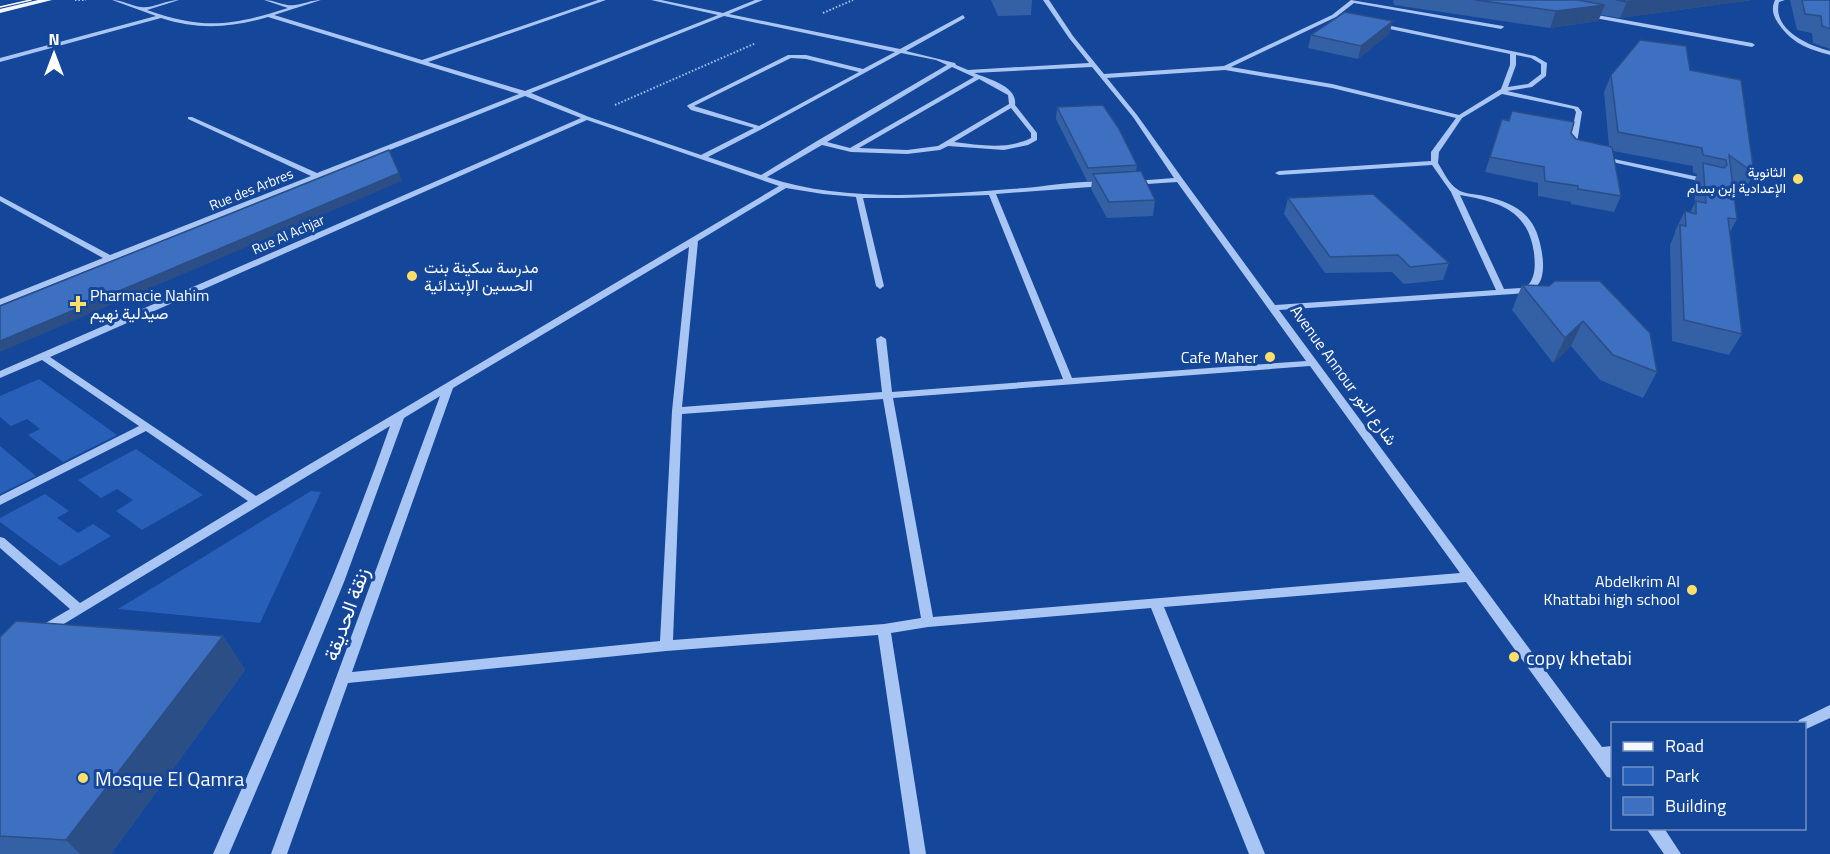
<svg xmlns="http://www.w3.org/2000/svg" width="1830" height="854" viewBox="0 0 1830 854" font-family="'Titillium Web',Vazirmatn,sans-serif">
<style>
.green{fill:#285fb8}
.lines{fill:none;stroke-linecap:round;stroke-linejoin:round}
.path{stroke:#a9c5f3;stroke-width:2;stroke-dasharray:1.5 2;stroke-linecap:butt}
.minor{fill:#a9c5f3;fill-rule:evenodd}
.major{fill:#f5f8ff;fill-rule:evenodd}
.tram{stroke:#fff;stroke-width:1.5}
.wall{fill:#3460a6}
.shaded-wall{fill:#2b4e87}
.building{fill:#3d70c1;stroke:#2b4e87;stroke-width:1.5}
.poi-dot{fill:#ffde6b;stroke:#14469a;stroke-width:2}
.labels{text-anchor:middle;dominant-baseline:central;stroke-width:6;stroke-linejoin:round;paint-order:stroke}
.far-poi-label{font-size:14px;fill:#fff;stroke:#14469a;text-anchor:end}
.far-street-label{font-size:14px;fill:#fff;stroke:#14469a}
.poi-label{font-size:16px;fill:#fff;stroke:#14469a;text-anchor:start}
.street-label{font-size:16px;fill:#fff;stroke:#14469a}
.near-street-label{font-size:20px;fill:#fff;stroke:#14469a}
.near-poi-label{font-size:20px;fill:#fff;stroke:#14469a;text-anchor:start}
</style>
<rect width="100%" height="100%" fill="#14469a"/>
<g class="green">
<path d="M39 379 117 435 63 462 28 435 40 429 27 419 11 426 0 417V396Z"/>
<path d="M0 446 36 476 0 494Z"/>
<path d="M136 449 203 495 142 530 116 511 133 500 117 489 101 498 78 480Z"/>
<path d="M311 491 321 492 260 623 118 609Z"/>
<path d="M45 494 69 511 57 518 78 533 93 524 111 536 60 566 0 522V518Z"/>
</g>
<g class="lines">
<g class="path">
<path d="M75 0H86"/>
<path d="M823 13 853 0"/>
<path d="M615 105 756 43"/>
</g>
<g class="minor">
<path d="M112 0C123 0 131 6 141 7 151 9 166 0 179 0L147 10C203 30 231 26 288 8L264 0C275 0 286 7 295 5 304 4 311 0 321 0L274 15 422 60 598 0H606L428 62 525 91 718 15 651 0H661L723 13 755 0H763L729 14 900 49 963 15 965 18 906 51 955 63 956 65 968 70 1089 63 1069 38 1043 0H1049L1073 36 1104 74 1224 66 1332 15 1351 0 1503 26 1504 27 1501 29 1354 3 1336 17 1231 67 1332 84 1459 115 1501 89 1510 65V54L1375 26V24L1377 23 1535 56 1547 63 1546 76 1532 87 1507 91 1578 107 1582 112 1576 149 1572 151 1568 149 1576 112 1574 109 1502 94 1462 118 1439 152 1438 163C1443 171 1449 184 1457 189 1463 194 1476 194 1484 196 1515 203 1535 214 1541 248 1543 257 1544 267 1542 276 1539 290 1526 293 1513 294L1279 310 1602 747 1612 746V758L1611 759 1612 761V778L1607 777 1466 582 1164 607 1265 854H1249L1151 608 928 627 891 633 926 854H910L878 635 666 651 348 683 287 854H271L440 396 404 418 344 582 299 691 229 854H213C275 712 339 572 390 426L44 636 39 635 37 631 39 627 70 609 0 548V537L4 538 80 603 248 501 146 431 0 505V496L139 426 42 360 0 378V371L581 118 525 96 322 177V179H317L0 305V299L103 258 0 201V196L110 255 311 176 188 119V117H192L317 173 519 94 268 17C231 28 198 30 161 18L0 62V58L156 16ZM724 16 895 52 863 69 806 55H788L688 105 687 106 691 110 754 128 701 155 589 117 531 93ZM901 53 936 60 947 65 817 141 761 175 708 157 762 129ZM1516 55 1531 58 1541 64V74L1528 84 1508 87 1516 65ZM791 58 806 59 859 72 759 126 694 106ZM952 67 974 77 850 148 827 142ZM1092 67 1133 117 1174 178 1135 181 1131 183 1132 185 1177 182 1306 361 1072 378 996 194 1104 186H1107V182C1084 180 1049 186 1025 188 945 194 845 204 767 177L822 145 851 152 907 154 940 150 948 146 1004 150 1028 145 1037 140V133L1015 105C1018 86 988 79 974 73ZM1225 70 1332 88 1456 118 1431 152V161L1279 171 1275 173 1279 175 1432 165 1451 192 1496 290 1275 305 1182 178 1137 115 1107 78ZM979 79 1008 95 1009 104 938 146 907 150 859 148ZM1011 108 1031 133V138C1007 150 980 145 954 142ZM587 120 779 186 256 496 50 357ZM786 188 823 194 856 197 876 286 880 289 884 286 863 198H903L989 195 1063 379 892 392 886 339 881 336 876 339 882 392 682 407 698 241ZM1460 195C1498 202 1528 209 1534 253 1535 263 1536 275 1529 284L1521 288 1504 289ZM689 247 672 411 660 641 352 672 453 388ZM1310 366 1460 573 933 617 893 398ZM883 399 921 618 884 624 673 640 682 414Z"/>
<path d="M1775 0H1785L1779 2C1772 30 1809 46 1830 51V55C1808 49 1791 43 1778 23 1773 15 1771 9 1775 0Z"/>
<path d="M1586 13 1752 43 1755 45 1752 47 1584 16Z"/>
<path d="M1600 156 1708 179 1712 181 1708 183 1603 160 1599 158Z"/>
<path d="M1830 705V718L1804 730V724H1797L1799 720Z"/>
<path d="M1646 828H1664L1681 854H1664Z"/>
</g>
<path class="major" d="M38 0H52L0 13V9Z"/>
<path class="tram" d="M0 7 31 0"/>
</g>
<g class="wall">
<path d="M991 0H1032L1031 15 998 16Z"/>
<path d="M1393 0H1752L1620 18 1601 15 1598 21 1550 28 1394 5Z"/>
<path d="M1790 0H1830V49L1813 43 1812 33 1797 30Z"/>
<path d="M1389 34 1358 59 1308 48 1311 35Z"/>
<path d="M1690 70 1754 173 1744 192 1732 183 1737 219 1730 232 1742 334 1729 355 1672 341 1670 245 1675 233V231L1685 211 1690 212 1695 203 1694 182 1697 174 1693 173V166L1613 151 1621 196 1614 212 1571 204V202L1538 196V183L1485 172 1502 119 1508 120 1512 111 1571 133 1576 139 1609 146 1604 92 1611 75Z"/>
<path d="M1057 107 1137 165 1136 172 1155 200 1153 216 1107 218 1091 189 1092 181H1087L1056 119Z"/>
<path d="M1288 198 1449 263 1443 280 1404 284 1392 272 1325 273 1284 214Z"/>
<path d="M1522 285 1549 286 1657 372 1643 398 1600 380 1571 346 1553 363 1512 310Z"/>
<path d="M223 636 245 670 111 854H0V637Z"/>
</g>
<g class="shaded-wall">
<path d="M1641 0H1752L1620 18 1627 2Z"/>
<path d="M1605 5 1598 21 1550 28 1556 11Z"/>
<path d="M1393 21 1389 34 1358 59 1361 46Z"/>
<path d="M399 173 402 181 0 352V341Z"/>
<path d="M1583 321 1571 346 1553 363 1565 338Z"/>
<path d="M223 636 245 670 111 854H80L66 840Z"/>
</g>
<g class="building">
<path d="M1476 0H1578L1605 5 1556 11Z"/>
<path d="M1616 0H1641L1627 2Z"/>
<path d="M1802 0H1830V29L1822 26 1821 16 1805 14Z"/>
<path d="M1345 12 1393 21 1361 46 1311 35Z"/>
<path d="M1640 40 1686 46 1690 70 1741 80 1754 173 1729 155 1737 219 1728 218 1742 334 1684 320 1680 225 1686 226 1685 211 1696 214V201L1706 203 1703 163 1724 168 1727 165 1726 160 1703 155 1702 148 1618 132 1611 75Z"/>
<path d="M1103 105 1119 129 1137 165 1088 168 1057 107Z"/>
<path d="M1512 111 1574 122 1571 133 1576 139 1612 147 1621 196 1578 189V186L1545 181 1544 167 1490 157 1502 119 1509 121Z"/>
<path d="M389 150 399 173 0 341V306Z"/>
<path d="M1141 171 1155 200 1109 202 1093 174Z"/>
<path d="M1373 194 1449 263 1410 267 1398 255 1330 257 1288 198Z"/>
<path d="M1555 281H1600L1650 333 1657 372 1613 355 1583 321 1565 338 1522 285 1549 286Z"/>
<path d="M16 621 223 636 66 840 0 836V637Z"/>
</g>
<g class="poi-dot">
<circle cx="1798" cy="179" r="6"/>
<circle cx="412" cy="276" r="6"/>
<path d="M75 295h6v6h6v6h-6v6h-6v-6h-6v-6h6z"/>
<circle cx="1270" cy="357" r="6"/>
<circle cx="1692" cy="590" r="6"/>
<circle cx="1514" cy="657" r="6"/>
<circle cx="83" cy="778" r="6"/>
</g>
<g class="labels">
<g class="far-poi-label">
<text x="1786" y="171">الثانوية<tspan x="1786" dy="16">الإعدادية إبن بسام</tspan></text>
</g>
<g class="far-street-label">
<text transform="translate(251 189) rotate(-22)">Rue des Arbres</text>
<text transform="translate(288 234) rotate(-24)">Rue Al Achjar</text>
</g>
<g class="poi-label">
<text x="424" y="267">مدرسة سكينة بنت<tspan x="424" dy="18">الحسين الإبتدائية</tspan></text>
<text x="90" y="295">Pharmacie Nahim<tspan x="90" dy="18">صيدلية نهيم</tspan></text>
<text x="1258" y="357" text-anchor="end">Cafe Maher</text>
<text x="1680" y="581" text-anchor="end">Abdelkrim Al<tspan x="1680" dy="18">Khattabi high school</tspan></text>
</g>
<g class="street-label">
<text transform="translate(1344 375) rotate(54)">Avenue Annour شارع النور</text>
</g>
<g class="near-street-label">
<text transform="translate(346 614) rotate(-70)">زنقة الحديقة</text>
</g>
<g class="near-poi-label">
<text x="1526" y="657">copy khetabi</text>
<text x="95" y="778">Mosque El Qamra</text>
</g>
</g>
<rect x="1611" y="722" width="195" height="108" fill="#14469a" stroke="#7290c2" stroke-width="1.5"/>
<rect x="1623" y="742" width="30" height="9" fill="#f5f8ff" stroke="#7290c2" stroke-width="1.5"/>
<text x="1665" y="752" font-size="18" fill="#ffffff">Road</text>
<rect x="1623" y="767" width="30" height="18" fill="#285fb8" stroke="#7290c2" stroke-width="1.5"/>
<text x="1665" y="782" font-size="18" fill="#ffffff">Park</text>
<rect x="1623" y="797" width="30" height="18" fill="#3d70c1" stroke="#7290c2" stroke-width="1.5"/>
<text x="1665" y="812" font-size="18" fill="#ffffff">Building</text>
<g transform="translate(54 54)" stroke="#14469a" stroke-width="4.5" paint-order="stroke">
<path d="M0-4.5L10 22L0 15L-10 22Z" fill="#ffffff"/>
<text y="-9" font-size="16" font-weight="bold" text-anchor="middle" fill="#ffffff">N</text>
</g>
</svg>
